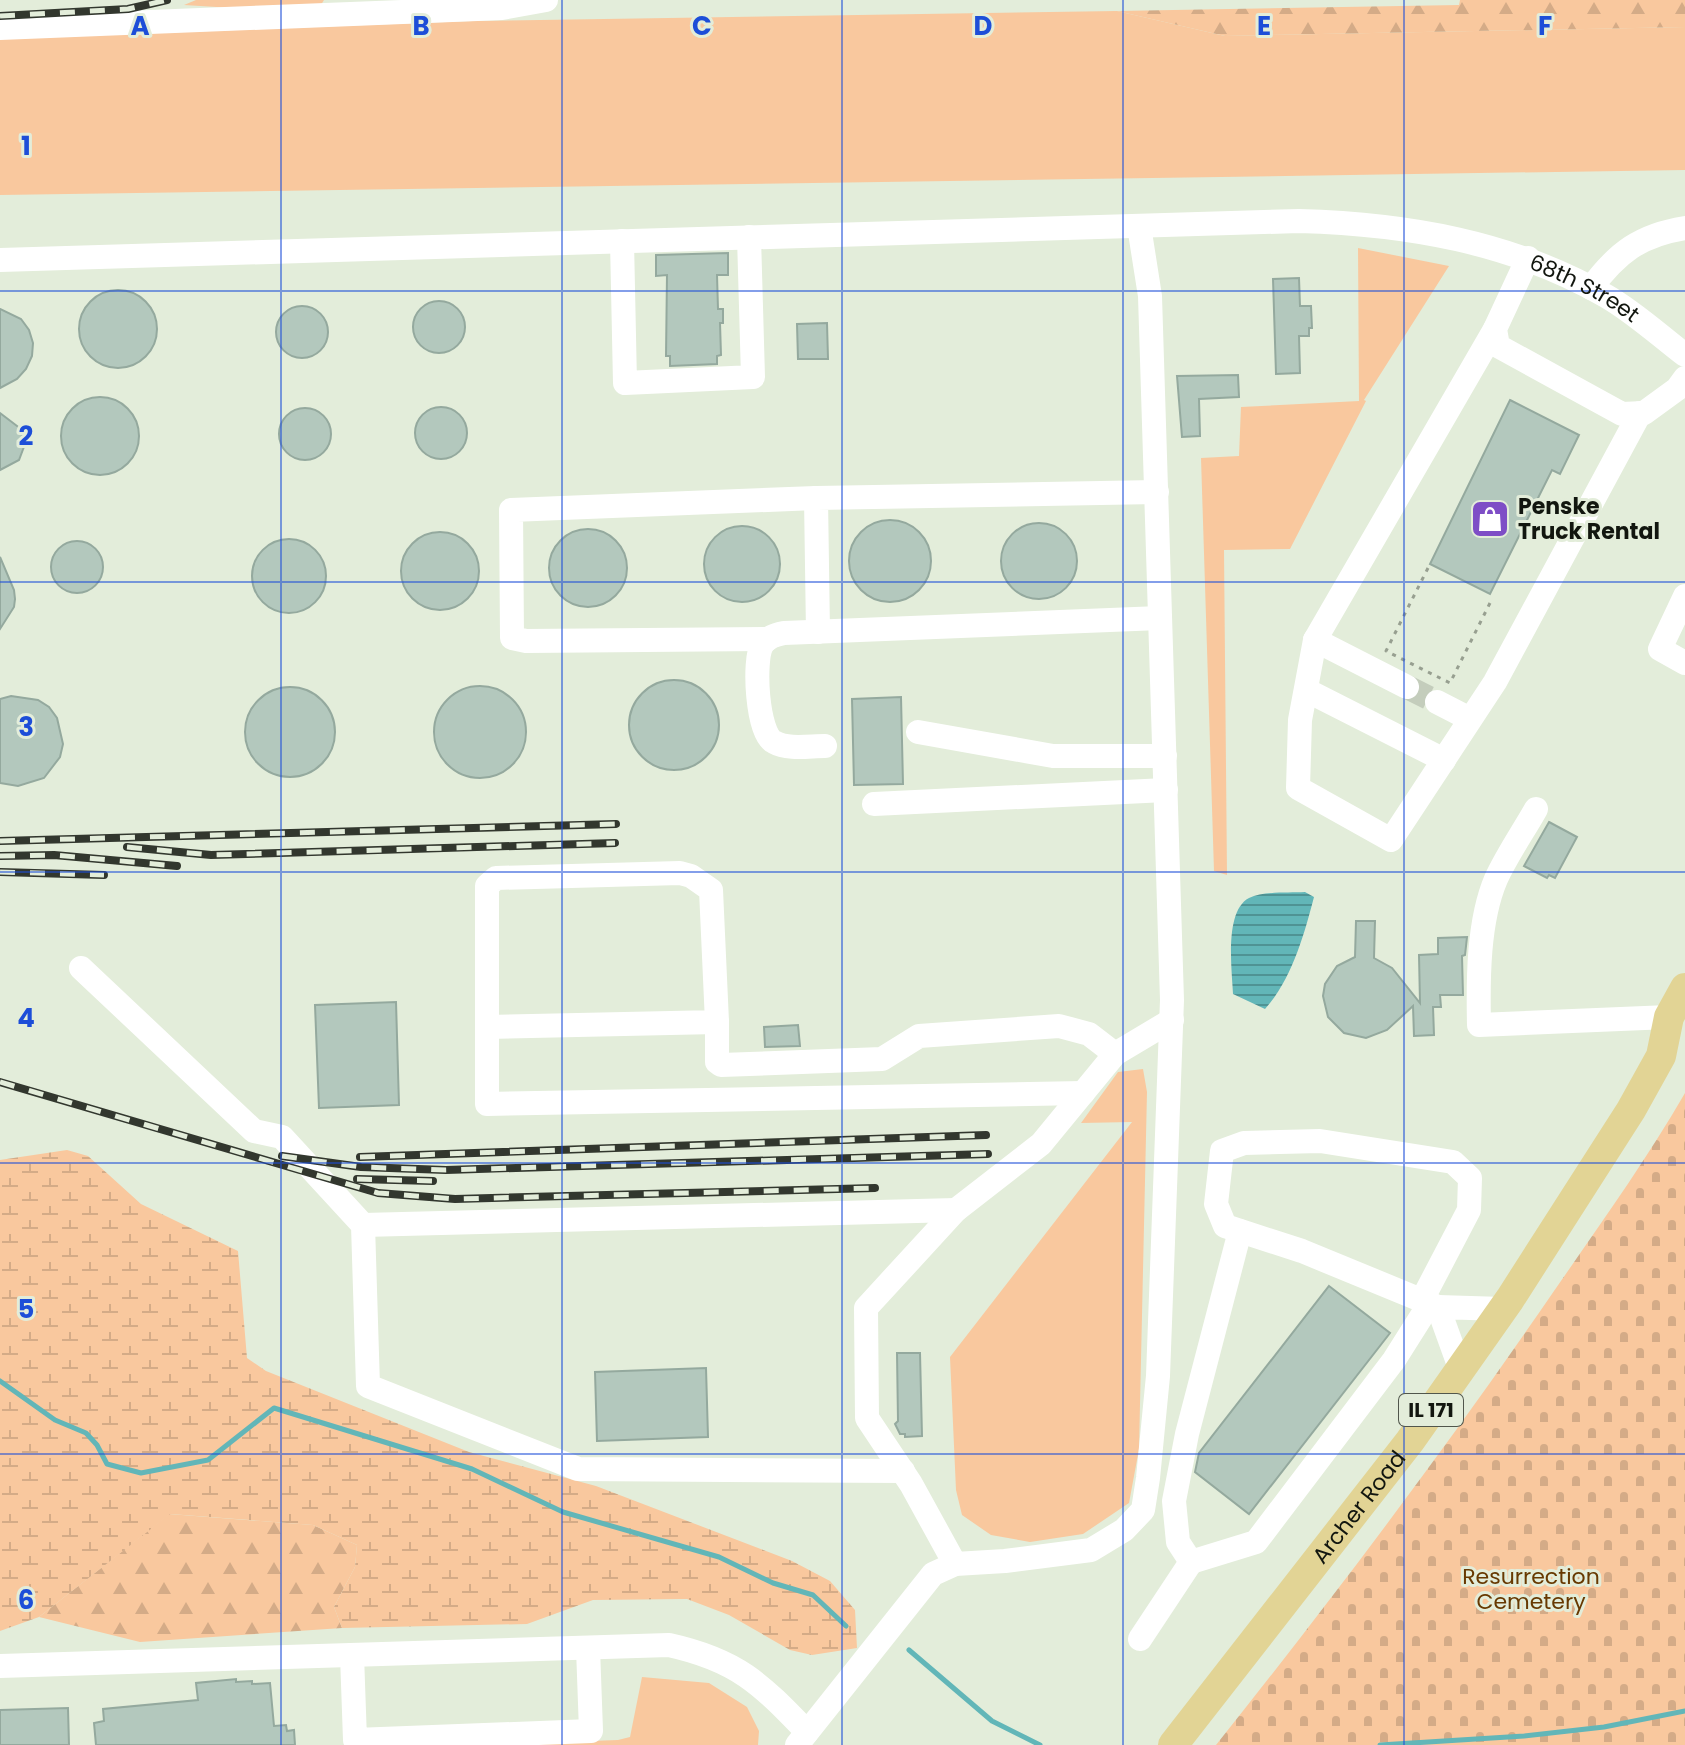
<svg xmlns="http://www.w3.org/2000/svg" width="1685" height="1745" viewBox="0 0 1685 1745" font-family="Poppins,sans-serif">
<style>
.green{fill:#f9c89e}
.forest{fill:url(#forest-firs)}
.wetland{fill:url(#wetland-marsh)}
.cemetery{fill:url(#cemetery-stones)}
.water{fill:url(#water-rules)}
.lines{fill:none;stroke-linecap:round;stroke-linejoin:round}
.stream{stroke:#62b6b8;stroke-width:5}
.building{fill:#b3c8bd;stroke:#94a99e;stroke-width:2}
.minor-tunnel{stroke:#c4cdbc;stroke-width:24;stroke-dasharray:24 12;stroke-linecap:butt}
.path{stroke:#979f90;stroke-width:3;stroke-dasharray:4 6;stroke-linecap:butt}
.minor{stroke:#fff;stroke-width:24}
.major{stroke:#e2d495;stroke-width:30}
.rail-casing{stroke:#32372e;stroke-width:8}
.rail{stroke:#e3edda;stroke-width:5;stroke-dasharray:15;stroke-linecap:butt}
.grid{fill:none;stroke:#1d4ed8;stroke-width:2;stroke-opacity:0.55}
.labels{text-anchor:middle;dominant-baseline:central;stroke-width:6;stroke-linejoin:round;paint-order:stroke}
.shield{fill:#e3edda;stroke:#51564c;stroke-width:2}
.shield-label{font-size:20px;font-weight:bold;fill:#12160f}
.street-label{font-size:22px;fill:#12160f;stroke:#e3edda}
.poi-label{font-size:22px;font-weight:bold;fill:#12160f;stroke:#e3edda;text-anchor:start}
.park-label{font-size:22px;fill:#673901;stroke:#e3edda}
.grid-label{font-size:26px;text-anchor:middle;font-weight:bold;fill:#1d4ed8;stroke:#e3edda;stroke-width:6;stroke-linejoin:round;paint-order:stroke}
</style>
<defs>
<pattern id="forest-firs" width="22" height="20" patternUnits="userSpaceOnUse" patternTransform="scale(2)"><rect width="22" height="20" fill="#f9c89e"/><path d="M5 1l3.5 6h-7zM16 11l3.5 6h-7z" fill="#d4ab87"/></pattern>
<pattern id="wetland-marsh" width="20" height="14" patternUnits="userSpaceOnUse" patternTransform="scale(2)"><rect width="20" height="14" fill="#f9c89e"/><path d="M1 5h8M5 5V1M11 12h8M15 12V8" fill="none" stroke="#d4ab87"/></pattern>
<pattern id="cemetery-stones" width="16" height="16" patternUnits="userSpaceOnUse" patternTransform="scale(2)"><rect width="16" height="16" fill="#f9c89e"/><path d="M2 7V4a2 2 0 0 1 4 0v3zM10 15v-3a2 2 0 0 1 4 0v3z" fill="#d4ab87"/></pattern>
<pattern id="water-rules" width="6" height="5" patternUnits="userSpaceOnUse" patternTransform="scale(2)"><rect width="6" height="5" fill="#62b6b8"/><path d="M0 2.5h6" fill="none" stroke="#4f9394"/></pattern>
</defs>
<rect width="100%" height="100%" fill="#e3edda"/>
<g class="green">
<path d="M196 0H324L319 8H233L184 5Z"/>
<path d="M1117 11 1225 36 1685 27V170L0 195V39L473 21Z"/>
<path d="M1358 248 1449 266 1364 400 1366 401 1290 549 1224 550 1227 875 1214 871 1201 458 1239 456 1241 407 1359 401Z"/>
<path d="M1143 1069 1147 1092 1139 1449 1129 1503 1083 1534 1030 1542 991 1535 962 1515 956 1490 950 1357 1132 1122 1081 1123 1118 1072Z"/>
<path d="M642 1677 709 1683 747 1707 759 1731 758 1745H479L618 1740 630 1737Z"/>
</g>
<g class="forest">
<path d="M1460 0H1685V27L1225 36 1117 11 1459 5Z"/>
<path d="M169 1514 313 1525 357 1545 355 1567 334 1607 342 1628 140 1642 39 1617Z"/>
</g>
<path class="wetland" d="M67 1150 88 1156 141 1204 238 1251 247 1358 266 1371 469 1452 596 1486 792 1561 830 1581 855 1610 857 1648 812 1655 790 1650 729 1615 687 1599 593 1600 527 1624 342 1628 334 1607 355 1567 357 1545 313 1525 170 1514 39 1617 0 1631V1160Z"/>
<path class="cemetery" d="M1685 1093V1745H1216C1334 1597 1447 1447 1554 1291 1599 1226 1645 1162 1685 1093Z"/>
<path class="water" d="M1305 892 1314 897C1304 935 1292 979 1265 1009L1233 994C1232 970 1224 911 1249 898 1263 891 1288 893 1305 892Z"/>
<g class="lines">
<g class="stream">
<path d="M0 1381 55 1420 86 1433 97 1445 107 1464 141 1473 208 1460 274 1408 472 1469 563 1512 719 1557 773 1583 813 1595 846 1626"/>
<path d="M909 1650 992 1721 1040 1745"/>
<path d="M1380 1745 1524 1736 1604 1727 1685 1711"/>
</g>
</g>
<g class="building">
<path d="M728 253V275H717L718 309H723V323H720L721 355 717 356V364L670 366V356H666L667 275 656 276V255Z"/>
<path d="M1299 278 1300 306H1311L1312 328H1309V336H1299L1300 373 1276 374 1273 279Z"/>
<circle cx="118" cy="329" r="39"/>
<circle cx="439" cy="327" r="26"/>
<circle cx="302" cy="332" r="26"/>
<path d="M0 309 21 319 29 330 33 343 32 356 26 369 17 379 0 388Z"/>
<path d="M827 323 828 359H798L797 324Z"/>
<path d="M1238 375 1239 397 1199 399 1200 436 1182 437 1177 376Z"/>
<circle cx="100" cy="436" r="39"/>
<path d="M1510 400 1579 435 1560 474 1552 470 1490 594 1430 564Z"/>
<circle cx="441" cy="433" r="26"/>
<circle cx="305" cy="434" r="26"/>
<path d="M0 413 21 429 25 444 19 460 0 470Z"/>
<circle cx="890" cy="561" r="41"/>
<circle cx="1039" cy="561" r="38"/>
<circle cx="742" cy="564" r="38"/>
<circle cx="588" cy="568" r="39"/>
<circle cx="440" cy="571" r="39"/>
<circle cx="289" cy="576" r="37"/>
<circle cx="77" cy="567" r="26"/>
<path d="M0 557 14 590 15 599 14 607 0 629Z"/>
<circle cx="674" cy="725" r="45"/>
<circle cx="480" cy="732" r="46"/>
<circle cx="290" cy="732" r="45"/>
<path d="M11 696 38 700 49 707 57 718 63 744 60 757 44 778 18 786 0 783V699Z"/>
<path d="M901 697 903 784 854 785 852 699Z"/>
<path d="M1549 822 1577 837 1555 878 1549 875 1547 878 1524 866Z"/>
<path d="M1356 921H1375L1374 958 1392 968 1420 1003 1419 955 1438 954V938L1467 937 1465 955 1462 956 1463 995H1440L1441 1007H1433L1434 1035 1414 1036 1413 1006 1387 1030 1366 1038 1344 1033 1328 1017 1323 996 1325 984 1337 966 1355 957Z"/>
<path d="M396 1002 399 1105 319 1108 315 1005Z"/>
<path d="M798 1025 800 1046 765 1047 764 1027Z"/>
<path d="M1329 1286 1390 1333 1249 1514 1195 1472 1199 1453Z"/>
<path d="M897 1353H920L922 1436 905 1437V1434H900L895 1424 898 1421Z"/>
<path d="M706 1368 708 1437 597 1441 595 1372Z"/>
<path d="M236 1679V1682L252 1681V1684L270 1683 274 1726 286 1725 287 1731 294 1730 295 1745H96L94 1723 104 1721 103 1709 198 1700 196 1683Z"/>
<path d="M68 1708 69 1745H0V1710Z"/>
</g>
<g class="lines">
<path class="minor-tunnel" d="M1407 687 1437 702"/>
<path class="path" d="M1428 568 1386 651 1450 683 1492 599"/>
<g class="minor">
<path d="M0 28 502 8 546 0"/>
<path d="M622 241 625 383 753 377 749 237"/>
<path d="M1528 258 1495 329 1498 346 1622 414 1644 413 1677 389 1685 378"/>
<path id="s1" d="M0 260 1299 221C1407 224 1512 242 1606 296 1634 312 1660 336 1685 355"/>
<path d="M1591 288C1617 253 1640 235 1685 228"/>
<path d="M1495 329 1315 640 1300 720 1298 788 1391 840 1495 682 1640 413"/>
<path d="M1685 596 1660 649 1685 663"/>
<path d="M818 632 816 498 1157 492"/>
<path d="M768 639 526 641 512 638 511 510 816 498"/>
<path d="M1315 640 1407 687"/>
<path d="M1306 690 1444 760"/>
<path d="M1437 702 1470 719"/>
<path d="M918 732 1053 756H1165"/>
<path d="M825 746C809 746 788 750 774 742 757 734 753 660 762 645 767 637 775 635 784 633L1160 618"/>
<path d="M874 804 1166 790"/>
<path d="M1536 809C1523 832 1507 855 1496 879 1478 921 1478 980 1479 1025L1669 1017"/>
<path d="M81 968 254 1131 282 1137 363 1225 368 1386 578 1469 903 1471"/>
<path d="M717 1022V1062L721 1065 882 1059 919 1036 1059 1026 1089 1034 1115 1054"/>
<path d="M487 1027 717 1022 711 890 691 876 680 873 496 878 487 886V1104L1083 1093"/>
<path d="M363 1225 956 1210"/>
<path d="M1422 1300 1469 1210 1470 1178 1453 1162 1320 1141 1244 1143 1222 1151 1216 1204 1225 1226 1302 1251 1438 1307"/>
<path d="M1460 1368 1438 1307 1503 1309"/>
<path d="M1191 1562 1256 1542 1394 1360 1430 1303"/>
<path d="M955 1564 911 1484 867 1418 866 1308 956 1210 1041 1144 1115 1054 1172 1020"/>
<path d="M1140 1639 1191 1562 1178 1542 1174 1501 1187 1434 1240 1231"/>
<path d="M352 1655 355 1740 591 1731 588 1648"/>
<path d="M0 1666 669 1645C737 1660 760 1683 807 1732"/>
<path d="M797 1745 933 1574 955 1564 1005 1561 1091 1550 1124 1530 1143 1510 1148 1478 1158 1376 1172 1000 1150 296 1139 226"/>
</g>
<path class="major" id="s2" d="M1173 1745 1410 1441 1510 1299 1631 1110 1661 1056 1669 1017 1685 988"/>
<defs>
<g id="rail">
<path d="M0 16 128 9 167 0"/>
<path d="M0 841 616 824"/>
<path d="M127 847 211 855 615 843"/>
<path d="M0 856 54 855 177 866"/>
<path d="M0 872 104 875"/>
<path d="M0 1082 378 1193 455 1199 875 1188"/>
<path d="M282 1156 361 1167 446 1170 988 1154"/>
<path d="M360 1157 986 1135"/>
<path d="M357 1179 433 1181"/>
</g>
</defs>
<use href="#rail" class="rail-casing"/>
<use href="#rail" class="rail"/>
</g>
<path class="grid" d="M281 0V1745M562 0V1745M842 0V1745M1123 0V1745M1404 0V1745M0 291H1685M0 582H1685M0 872H1685M0 1163H1685M0 1454H1685"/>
<defs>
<symbol id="shop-square" viewBox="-11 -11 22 22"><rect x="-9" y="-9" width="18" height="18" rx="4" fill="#7e4ec6" stroke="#e3edda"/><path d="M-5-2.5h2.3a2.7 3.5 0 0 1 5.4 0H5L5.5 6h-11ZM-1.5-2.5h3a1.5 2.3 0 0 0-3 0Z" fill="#fff"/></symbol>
</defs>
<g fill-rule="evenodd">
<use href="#shop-square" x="1468" y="497" width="44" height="44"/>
</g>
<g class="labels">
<rect class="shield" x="1399" y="1394" width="64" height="32" rx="6"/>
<g class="shield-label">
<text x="1431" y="1410">IL 171</text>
</g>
<g class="street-label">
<text stroke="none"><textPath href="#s1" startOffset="1596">68th Street</textPath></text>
<text stroke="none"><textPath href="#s2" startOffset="302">Archer Road</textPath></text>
</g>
<g class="poi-label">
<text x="1518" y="506">Penske<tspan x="1518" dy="25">Truck Rental</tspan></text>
</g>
<g class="park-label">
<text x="1531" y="1576">Resurrection<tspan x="1531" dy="25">Cemetery</tspan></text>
</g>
</g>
<g class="grid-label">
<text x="140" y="35">A</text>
<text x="421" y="35">B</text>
<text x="702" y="35">C</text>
<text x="983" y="35">D</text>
<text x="1264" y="35">E</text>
<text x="1545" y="35">F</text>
<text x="26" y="155">1</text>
<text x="26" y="445">2</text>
<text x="26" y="736">3</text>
<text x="26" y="1027">4</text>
<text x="26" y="1318">5</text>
<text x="26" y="1609">6</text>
</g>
</svg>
